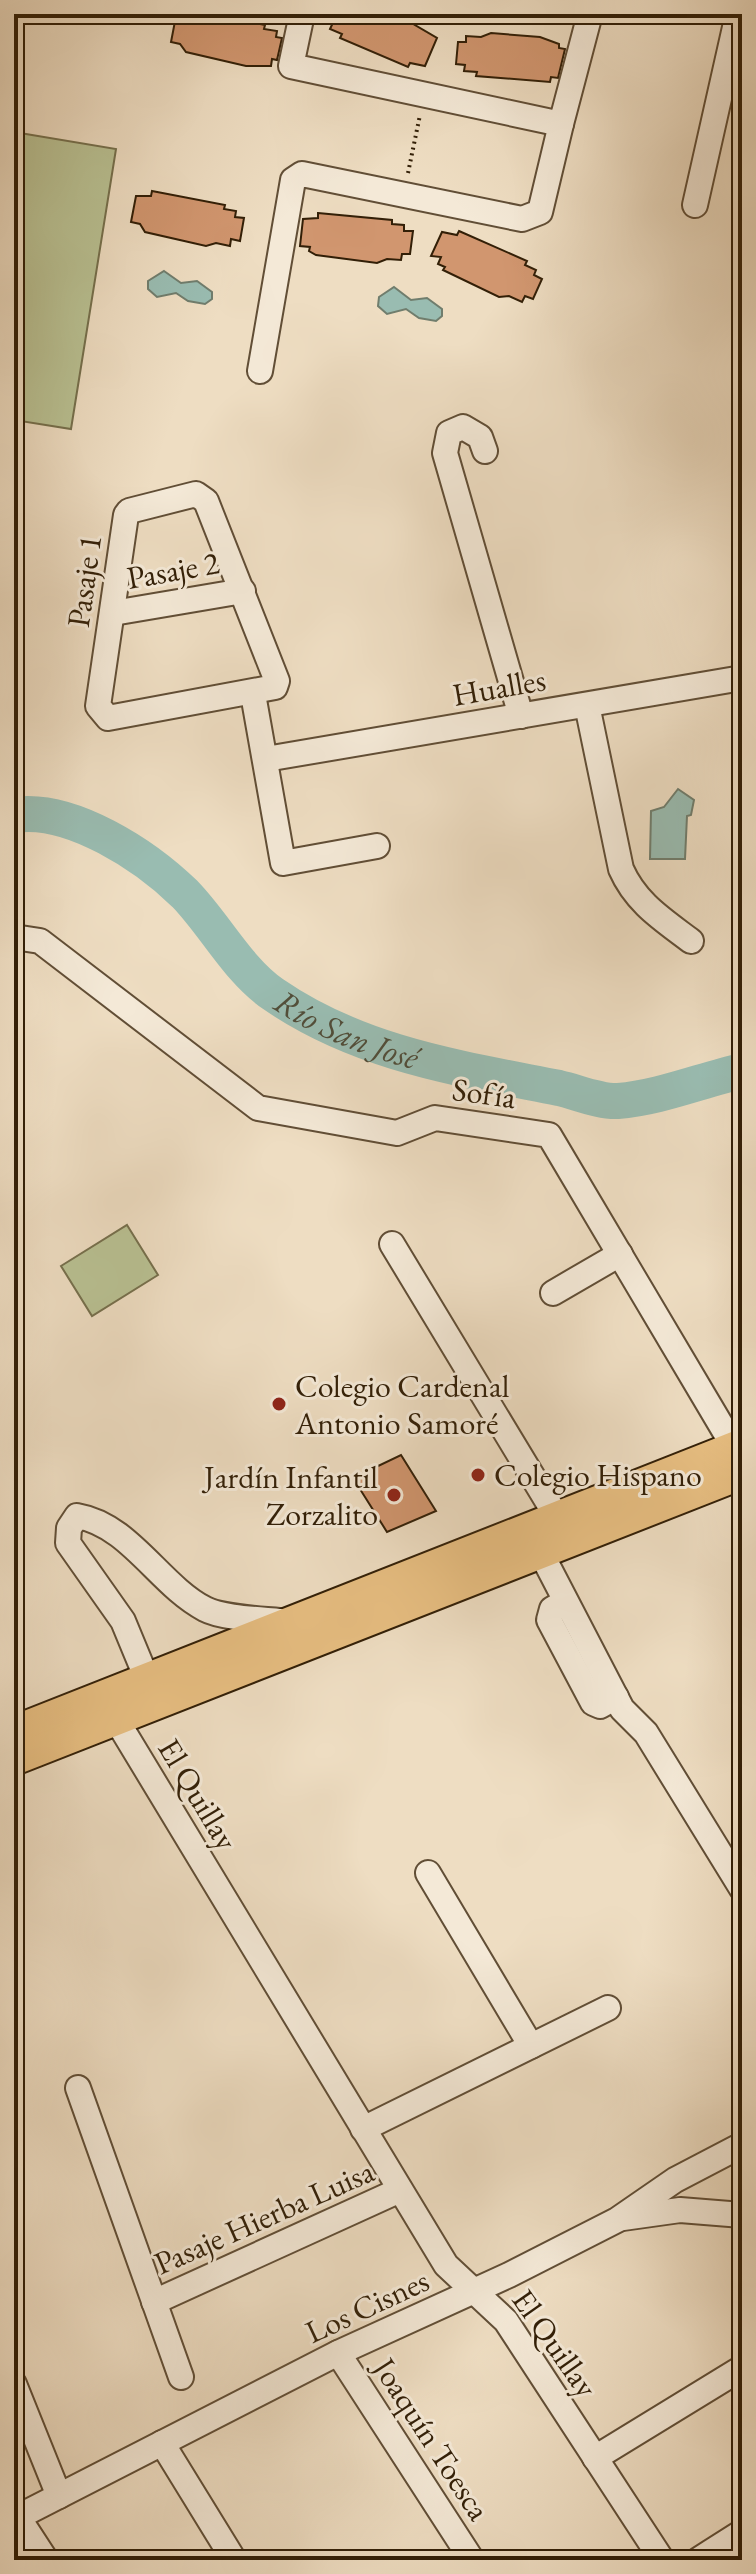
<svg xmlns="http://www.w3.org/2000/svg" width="756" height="2574" viewBox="0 0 756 2574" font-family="'EB Garamond',serif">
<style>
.green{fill:#b9c193;stroke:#76704d;stroke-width:2}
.water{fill:#99bcb1;stroke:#707d6d;stroke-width:2}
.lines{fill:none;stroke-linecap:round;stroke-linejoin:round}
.river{stroke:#99bcb1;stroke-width:36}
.building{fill:#d1966f;stroke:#321f07;stroke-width:2}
.minor-casing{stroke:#614e36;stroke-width:28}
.major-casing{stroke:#321f07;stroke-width:34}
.path{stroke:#321f07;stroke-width:4;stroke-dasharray:2 4;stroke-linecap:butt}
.minor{stroke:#f4e9d7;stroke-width:24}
.major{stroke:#e7be81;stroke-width:30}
.poi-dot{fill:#8f2418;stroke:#f4e9d7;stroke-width:3}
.labels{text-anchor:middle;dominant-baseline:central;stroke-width:6;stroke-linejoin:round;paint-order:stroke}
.street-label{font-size:32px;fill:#321f07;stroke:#f4e9d7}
.poi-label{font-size:32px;fill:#321f07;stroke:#f4e9d7;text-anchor:start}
.water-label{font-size:34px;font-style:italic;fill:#514e3a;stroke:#f4e9d7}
</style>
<rect width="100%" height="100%" fill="#eeddc2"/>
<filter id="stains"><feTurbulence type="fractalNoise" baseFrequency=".0025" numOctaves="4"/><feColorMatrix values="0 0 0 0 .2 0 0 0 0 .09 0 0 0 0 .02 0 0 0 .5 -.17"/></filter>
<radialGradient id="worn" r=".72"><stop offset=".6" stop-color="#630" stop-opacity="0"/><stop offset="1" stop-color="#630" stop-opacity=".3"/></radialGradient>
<g class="green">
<path d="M14 132 116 149 71 429 14 420Z"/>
<path d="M127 1225 158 1275 92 1316 61 1266Z"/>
</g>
<g class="water">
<path d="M164 271 181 283 197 281 212 292V299L205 304 188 301 176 293 157 297 148 289V281Z"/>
<path d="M394 287 411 300 427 298 442 309V316L436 321 419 318 406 309 387 314 378 306 379 297Z"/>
<path d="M678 789 694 800 691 815 687 816 685 859H650L651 811 664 807Z"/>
</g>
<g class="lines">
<path class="river" id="s1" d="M14 815C71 806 146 856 185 894 215 925 238 970 273 994 360 1054 458 1068 559 1088 577 1092 600 1102 618 1101 659 1098 702 1080 742 1071"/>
</g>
<g class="building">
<path d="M185 14H209L265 25 264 29 277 31 276 37 282 38 277 60 272 59 271 66H246L186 52 180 44 171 42 176 16 184 17Z"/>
<path d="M337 14H396L437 38 425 66 410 63 408 67 340 38 342 34 330 29Z"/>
<path d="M491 33 540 37 559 44V48L565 49 558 78 551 77 550 82 476 76 477 72 464 71 465 65 456 64 458 42H466V36L481 37Z"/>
<path d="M152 191 225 205 224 209 236 211 235 217 244 218 240 241 231 239 230 246 216 243 206 246 145 232 140 224 131 222 136 196H151Z"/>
<path d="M318 213 392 220V224L404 225V231H413L410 254H402L401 260 387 259 377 263 316 255 309 251 310 247 300 246 303 219 318 218Z"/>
<path d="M459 231 527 261 525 265 536 270 534 275 542 279 533 299 525 296 522 302 509 296 499 297 443 270 445 267 438 264 441 257 431 256 442 232 457 235Z"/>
<path d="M401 1455 436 1511 387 1532 353 1478Z"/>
</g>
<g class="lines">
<defs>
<g id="minor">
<path d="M302 14 291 66 561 124 590 14"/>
<path d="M695 205 738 14"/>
<path d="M260 371 293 180 302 174 522 219 540 212 561 124"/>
<path d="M485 451 480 437 463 427 449 433 445 453 521 716"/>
<path d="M196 494 206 501 277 681 275 687 108 718 98 706 126 515 129 511Z"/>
<path d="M113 613 243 591"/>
<path d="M253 694 283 863 377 846"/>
<path d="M587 705 621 869C636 903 662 919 691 941"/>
<path d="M266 759 742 678"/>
<path d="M14 937 40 941 258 1108 397 1133 435 1118 549 1135 734 1447"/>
<path d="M392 1244 557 1517"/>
<path d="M553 1293 620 1254"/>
<path d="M541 1553 622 1709 646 1733 742 1889"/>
<path d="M564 1602 552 1609 549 1620 593 1703 600 1706 616 1697"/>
<path d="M147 1679 123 1621 68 1543 69 1528 77 1516C130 1525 159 1585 205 1609 224 1619 268 1619 290 1622"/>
<path d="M108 1706 446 2265 506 2321 662 2560"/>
<path d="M428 1873 531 2046"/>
<path d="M78 2088 181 2377"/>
<path d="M363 2129 608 2008"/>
<path d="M623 2218 680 2210 742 2215"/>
<path d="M154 2302 400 2190"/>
<path d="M338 2353 472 2560"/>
<path d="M14 2384 59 2496"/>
<path d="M162 2443 234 2560"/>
<path d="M595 2458 742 2368"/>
<path d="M18 2517 46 2560"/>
<path d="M14 2519 338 2353 509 2275 617 2220 675 2180 742 2145"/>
<path d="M698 2560 742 2532"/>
</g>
<g id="major">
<path d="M14 1731 742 1444"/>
<path d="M14 1760 742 1474"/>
</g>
</defs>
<use href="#minor" class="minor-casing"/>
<use href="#major" class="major-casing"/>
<path class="path" d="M408 173 420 115"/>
<use href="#minor" class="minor"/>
<use href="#major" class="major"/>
</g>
<g class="poi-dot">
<circle cx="279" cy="1404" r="8"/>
<circle cx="478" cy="1475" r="8"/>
<circle cx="394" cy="1495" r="8"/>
</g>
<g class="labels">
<g class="street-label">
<text transform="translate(173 570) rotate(-10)">Pasaje 2</text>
<text transform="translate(84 581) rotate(-82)">Pasaje 1</text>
<text transform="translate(499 687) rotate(-10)">Hualles</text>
<text transform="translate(484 1093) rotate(8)">Sofía</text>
<text transform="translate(198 1794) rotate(59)">El Quillay</text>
<text transform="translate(264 2217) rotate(-24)">Pasaje Hierba Luisa</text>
<text transform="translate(367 2306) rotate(-25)">Los Cisnes</text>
<text transform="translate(555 2343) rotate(55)">El Quillay</text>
<text transform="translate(432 2439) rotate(57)">Joaquín Toesca</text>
</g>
<g class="poi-label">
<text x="295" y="1386">Colegio Cardenal<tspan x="295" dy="37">Antonio Samoré</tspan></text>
<text x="494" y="1475">Colegio Hispano</text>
<text x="378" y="1477" text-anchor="end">Jardín Infantil<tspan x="378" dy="37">Zorzalito</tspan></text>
</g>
<g class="water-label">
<text stroke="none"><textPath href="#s1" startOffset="410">Río San José</textPath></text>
</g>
</g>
<rect width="756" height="2574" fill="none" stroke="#eeddc2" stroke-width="48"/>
<rect x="16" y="16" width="724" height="2542" fill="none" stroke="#321f07" stroke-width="4"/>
<rect x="24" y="24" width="708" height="2526" fill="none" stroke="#321f07" stroke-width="2"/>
<rect width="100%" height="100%" filter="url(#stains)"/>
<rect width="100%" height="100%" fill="url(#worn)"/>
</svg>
